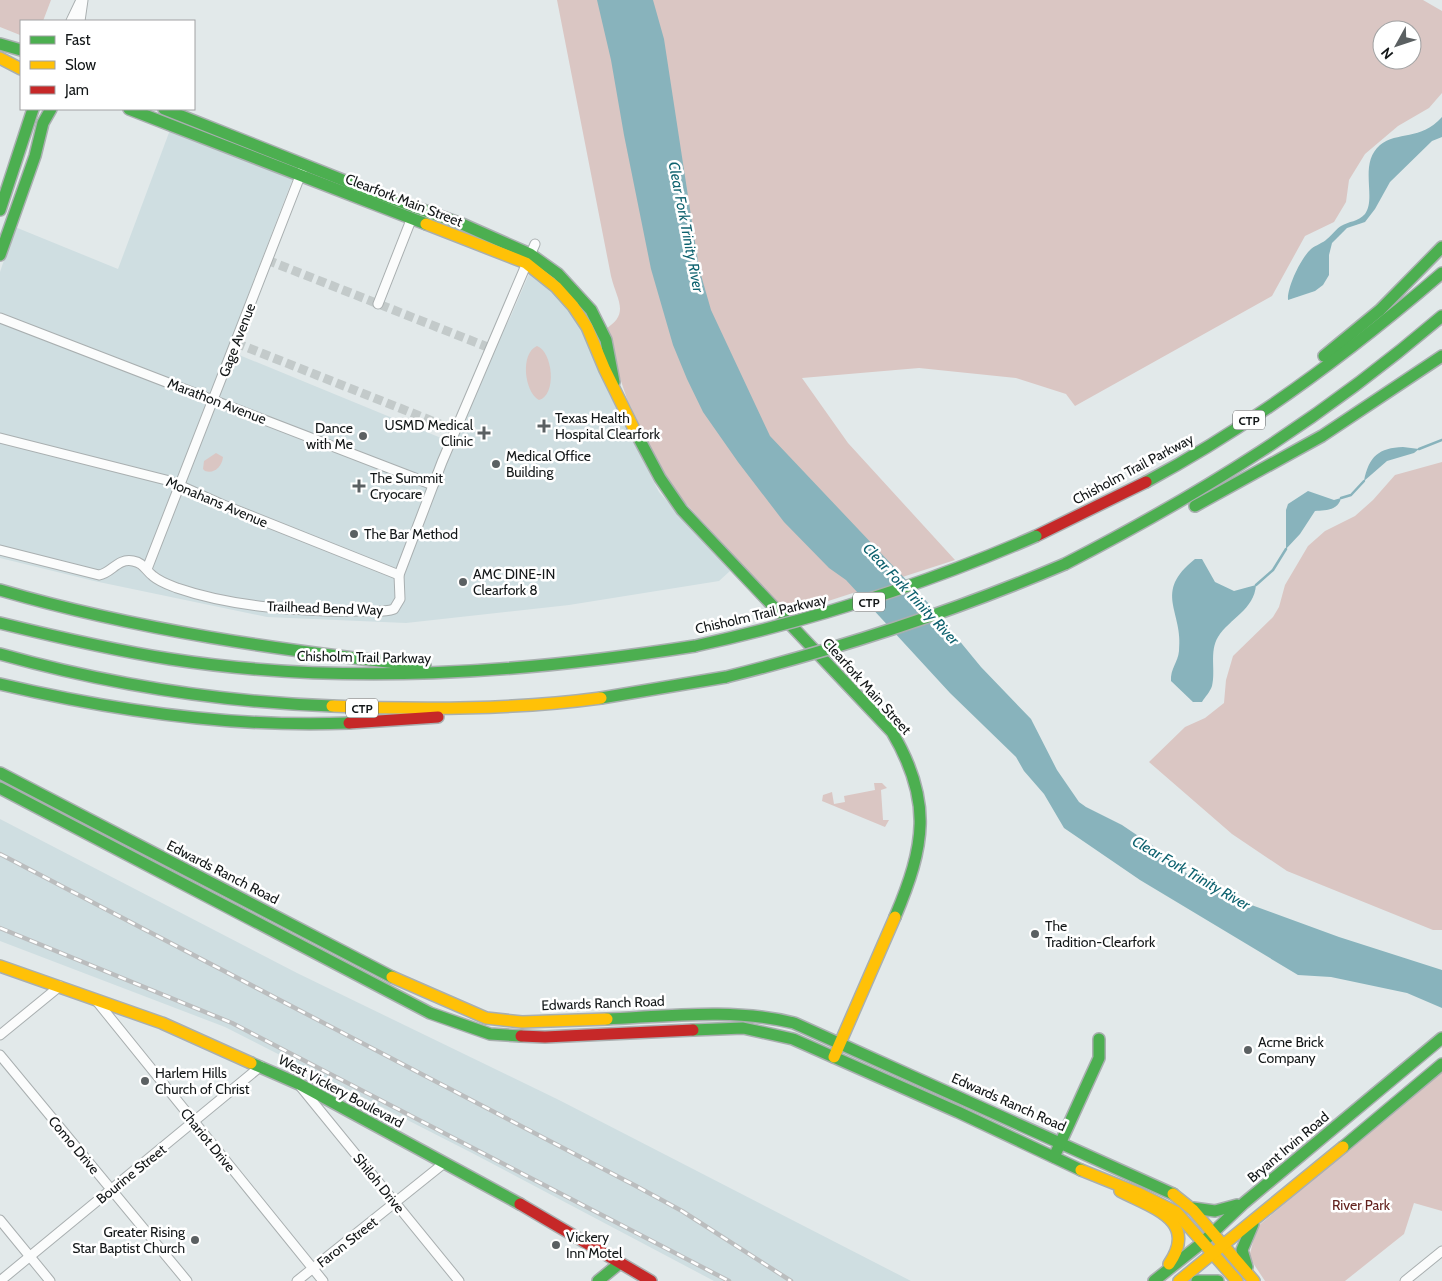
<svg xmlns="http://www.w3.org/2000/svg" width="1442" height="1281" viewBox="0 0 1442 1281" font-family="Cabin,sans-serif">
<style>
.built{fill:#cfdee1}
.green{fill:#dac6c3;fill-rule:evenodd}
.water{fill:#88b3bc}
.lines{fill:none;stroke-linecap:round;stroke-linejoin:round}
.stream{stroke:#88b3bc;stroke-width:2.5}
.street-tunnel{stroke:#c3caca;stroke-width:9;stroke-dasharray:9 4.5;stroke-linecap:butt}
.street-casing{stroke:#a9afb0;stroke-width:11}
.fast-casing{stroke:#a9afb0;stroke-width:14}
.slow-casing{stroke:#a9afb0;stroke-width:14}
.jam-casing{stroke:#a9afb0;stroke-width:14}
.street{stroke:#fbfcfc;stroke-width:9}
.fast{stroke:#4caf50;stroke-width:11}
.slow{stroke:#ffc107;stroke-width:11}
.jam{stroke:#c62828;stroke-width:11}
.rail-casing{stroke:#bbbdbe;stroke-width:4.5}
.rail{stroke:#fff;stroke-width:2.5;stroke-dasharray:8;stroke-linecap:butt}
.fast-bridge-casing{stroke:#a9afb0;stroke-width:14;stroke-linecap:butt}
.fast-bridge{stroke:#4caf50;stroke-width:11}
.poi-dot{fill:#5b6062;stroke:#fff;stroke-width:2}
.labels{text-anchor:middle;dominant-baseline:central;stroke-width:5;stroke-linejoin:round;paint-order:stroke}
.shield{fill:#fff;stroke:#5a5d5d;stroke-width:1}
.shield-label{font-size:12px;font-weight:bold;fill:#131718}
.street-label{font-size:14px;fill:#131718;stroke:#fff}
.poi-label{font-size:14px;fill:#131718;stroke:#fff;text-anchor:start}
.park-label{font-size:14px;fill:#63231f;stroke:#fff}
.water-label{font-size:15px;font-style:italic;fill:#0e626f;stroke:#fff}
</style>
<rect width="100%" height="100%" fill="#e2e9ea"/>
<g class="built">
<path d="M170 130 293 178 227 350 446 440 453 448 502 332 510 318 529 274 533 273 572 307 596 356 614 403 659 492 730 571 719 581 569 605 406 623 267 617 94 581 0 558V272L15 227 118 269Z"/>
<path d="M0 819 297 973 559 1100 911 1281H714L474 1154 225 1027 0 941Z"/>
</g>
<g class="green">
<path d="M0 0H51L43 21H21L20 35 0 27Z"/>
<path d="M557 0H1423L1442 11V93L1429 108 1398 126 1365 154 1349 180 1346 202 1334 222 1305 236 1272 296 1075 406 1066 394 1016 378 919 368 802 378 848 443 955 560 788 614 677 494 658 464 627 399 604 330C631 314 617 301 611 276ZM1382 30H1412V60H1382Z"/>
<path d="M537 346C553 352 557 395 539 400 524 392 520 353 537 346Z"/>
<path d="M216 453 223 457C222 467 214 474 205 471L203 469 204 461Z"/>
<path d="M1442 462V930H1433L1287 871 1232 834 1149 762 1185 727 1205 718 1224 703 1226 680 1233 656 1273 617 1279 607 1285 585 1308 546 1325 531 1355 516 1373 500 1395 475Z"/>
<path d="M874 783H882L887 788 881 790 883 820H889L885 827 822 801 823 795 832 792 834 804 845 802 844 796 875 790Z"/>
<path d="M1442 1071V1211L1414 1203 1404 1234 1345 1281H1265L1249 1257 1257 1227Z"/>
</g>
<g class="water">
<path d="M597 0H653L664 39 699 268 711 310 770 436 930 605 981 667 1031 719 1057 770 1079 802 1086 807 1122 825 1162 852 1186 873 1246 903 1339 937 1442 970V1008L1407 993 1331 977 1298 975 1140 880 1064 828 1044 794 1024 771 1016 757 950 693 846 580 829 568 784 522 738 462 703 412 687 379 673 345 651 269 624 135 611 60Z"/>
<path d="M1442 117V137L1432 141 1390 182 1375 209 1365 222 1347 228 1332 243 1329 255V275L1323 285 1315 291 1288 300C1287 287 1301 258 1311 249 1316 245 1323 243 1327 239 1332 235 1336 229 1341 226 1349 221 1358 222 1365 214 1377 198 1358 164 1380 145 1397 131 1421 141 1442 117Z"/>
<path d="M1403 447 1419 449 1414 453 1387 461 1364 481C1369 456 1379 448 1403 447Z"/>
<path d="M1308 491 1334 500 1341 498C1338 511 1325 510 1315 511L1300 534 1286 549V510L1288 504Z"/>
<path d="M1195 559H1202L1215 582 1234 591 1256 585C1254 610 1230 618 1218 637 1209 652 1216 670 1212 686 1210 692 1205 697 1202 702H1193L1171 681C1170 669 1178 662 1179 651 1184 611 1152 593 1195 559Z"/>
</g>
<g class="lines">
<g class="stream">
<path d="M1419 449 1442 440"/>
<path d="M1341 498 1351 495 1364 481"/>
<path d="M1256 585 1273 570 1286 549"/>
</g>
<g class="street-tunnel">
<path d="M267 260 490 348"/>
<path d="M236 343 455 430"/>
</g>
<defs>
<g id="street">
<path d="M71 21 81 0"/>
<path d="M80 21 83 0"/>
<path d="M378 304 411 220"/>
<path d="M0 318 433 485"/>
<path d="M0 438 170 481 221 504 399 575"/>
<path d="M0 550 99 575C112 573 117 558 133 561 144 563 145 570 153 576 160 582 169 585 177 588 232 607 302 612 359 611 370 611 383 613 394 609L400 599 399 575 442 462 535 244"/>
<path d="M147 569 302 171"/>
<path d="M95 999 323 1281"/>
<path d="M0 1035 60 986"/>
<path d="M0 1055 187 1281"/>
<path d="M300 1086 459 1281"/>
<path d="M0 1220 50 1281"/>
<path d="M0 1281 261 1066"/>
<path d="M297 1281 443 1164"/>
<path d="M1405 1281 1442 1251"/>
</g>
<g id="fast">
<path d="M0 44 21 50"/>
<path d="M129 109 426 224"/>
<path d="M164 109 368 190 462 224 530 254 558 274 591 310 606 340 614 382"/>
<path d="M0 210 33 109"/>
<path d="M0 255 35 156 43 123 51 109"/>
<path d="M1324 356 1380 310 1442 247"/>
<path d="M636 433 660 478 682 510 892 732C933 801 925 846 895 917"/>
<path d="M1146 482C1253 425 1350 352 1442 273"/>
<path d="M1195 506 1322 436 1442 356"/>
<path d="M1065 564C1203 493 1324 417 1442 316"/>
<path d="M0 590C137 630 283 651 425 666"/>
<path d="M0 623C57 637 113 650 170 659 345 686 522 673 695 646"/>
<path d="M0 654C107 684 220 702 332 706"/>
<path d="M0 684C115 711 231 728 349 723"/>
<path d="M601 698 726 677"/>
<path d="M0 773 392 977"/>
<path d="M0 788 430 1013 490 1034 521 1036"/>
<path d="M607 1019C669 1016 734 1008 794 1023L1173 1194"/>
<path d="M693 1030 743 1028 793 1039 958 1112 1081 1170"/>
<path d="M251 1063 299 1084 520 1204"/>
<path d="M1343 1147 1442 1064"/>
<path d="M1054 1157 1099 1058V1039"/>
<path d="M1193 1208 1215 1211 1237 1205"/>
<path d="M1247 1267 1242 1250 1253 1224"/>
<path d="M598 1281 620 1263"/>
<path d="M1154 1281 1203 1242 1244 1203 1442 1038"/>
<path d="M1197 1281H1218"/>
</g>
<g id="slow">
<path d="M0 58 21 69"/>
<path d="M426 224 526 263 556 287 573 306 587 327 605 370 636 433"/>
<path d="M332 706C421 710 512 710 601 698"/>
<path d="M0 966 162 1023 251 1063"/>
<path d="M392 977 486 1018 522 1022 607 1019"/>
<path d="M834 1057 895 917"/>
<path d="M1081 1170 1138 1193 1176 1212 1237 1281"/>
<path d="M1120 1191C1152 1208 1199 1220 1169 1264"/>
<path d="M1173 1194 1193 1210 1254 1281"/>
<path d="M1179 1281 1343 1147"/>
</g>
<g id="jam">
<path d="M1036 536 1146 482"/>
<path d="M349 723 438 717"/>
<path d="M521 1036 545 1037 693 1030"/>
<path d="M520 1204 651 1281"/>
</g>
</defs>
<use href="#street" class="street-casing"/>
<use href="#fast" class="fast-casing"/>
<use href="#slow" class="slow-casing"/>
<use href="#jam" class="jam-casing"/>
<use href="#street" class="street"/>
<use href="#fast" class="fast"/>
<use href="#slow" class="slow"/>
<use href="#jam" class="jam"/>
<defs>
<g id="rail">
<path d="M0 854 636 1186 682 1211 791 1281"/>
<path d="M0 928 232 1023 729 1281"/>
</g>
</defs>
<use href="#rail" class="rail-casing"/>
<use href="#rail" class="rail"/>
<defs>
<g id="fast-bridge">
<path d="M695 646C813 620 926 584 1036 536"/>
<path d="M726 677C842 648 955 611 1065 564"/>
</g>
</defs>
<use href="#fast-bridge" class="fast-bridge-casing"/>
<use href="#fast-bridge" class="fast-bridge"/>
</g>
<g class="poi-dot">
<path d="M541.5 418.5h5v5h5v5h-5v5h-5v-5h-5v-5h5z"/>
<path d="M481.5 425.5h5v5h5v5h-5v5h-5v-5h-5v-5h5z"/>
<circle cx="363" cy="436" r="5"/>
<circle cx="496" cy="464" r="5"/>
<path d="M356.5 478.5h5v5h5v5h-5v5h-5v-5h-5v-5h5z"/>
<circle cx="354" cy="534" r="5"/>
<circle cx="463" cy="582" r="5"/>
<circle cx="1035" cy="934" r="5"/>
<circle cx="1248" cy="1050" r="5"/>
<circle cx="145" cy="1081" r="5"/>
<circle cx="195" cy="1240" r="5"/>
<circle cx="556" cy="1245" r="5"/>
</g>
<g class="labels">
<g class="shield">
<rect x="1233" y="410.5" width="32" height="19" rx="4"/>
<rect x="853" y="592.5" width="32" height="19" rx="4"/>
<rect x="346" y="698.5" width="32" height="19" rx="4"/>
</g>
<g class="shield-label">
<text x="1249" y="420">CTP</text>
<text x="869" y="602">CTP</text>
<text x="362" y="708">CTP</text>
</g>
<g class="street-label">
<text transform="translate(404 200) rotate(21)">Clearfork Main Street</text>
<text transform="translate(237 340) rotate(-69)">Gage Avenue</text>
<text transform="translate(217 401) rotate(21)">Marathon Avenue</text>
<text transform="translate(1133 469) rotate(-28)">Chisholm Trail Parkway</text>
<text transform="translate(217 502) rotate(23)">Monahans Avenue</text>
<text transform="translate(325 608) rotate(2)">Trailhead Bend Way</text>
<text transform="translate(761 614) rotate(-13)">Chisholm Trail Parkway</text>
<text transform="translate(364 657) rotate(1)">Chisholm Trail Parkway</text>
<text transform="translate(867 686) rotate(48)">Clearfork Main Street</text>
<text transform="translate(223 872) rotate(27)">Edwards Ranch Road</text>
<text transform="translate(603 1003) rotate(-2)">Edwards Ranch Road</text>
<text transform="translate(341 1091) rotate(28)">West Vickery Boulevard</text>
<text transform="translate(1009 1102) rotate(24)">Edwards Ranch Road</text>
<text transform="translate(208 1140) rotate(51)">Chariot Drive</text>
<text transform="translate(74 1145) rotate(50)">Como Drive</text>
<text transform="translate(1288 1147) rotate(-40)">Bryant Irvin Road</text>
<text transform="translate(131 1174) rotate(-39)">Bourine Street</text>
<text transform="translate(379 1183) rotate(51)">Shiloh Drive</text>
<text transform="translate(347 1242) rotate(-38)">Faron Street</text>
</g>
<g class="poi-label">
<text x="555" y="418">Texas Health<tspan x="555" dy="16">Hospital Clearfork</tspan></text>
<text x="473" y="425" text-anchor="end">USMD Medical<tspan x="473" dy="16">Clinic</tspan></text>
<text x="353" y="428" text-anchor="end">Dance<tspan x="353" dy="16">with Me</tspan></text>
<text x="506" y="456">Medical Office<tspan x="506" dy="16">Building</tspan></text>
<text x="370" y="478">The Summit<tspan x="370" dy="16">Cryocare</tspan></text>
<text x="364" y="534">The Bar Method</text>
<text x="473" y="574">AMC DINE-IN<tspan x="473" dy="16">Clearfork 8</tspan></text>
<text x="1045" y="926">The<tspan x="1045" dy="16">Tradition-Clearfork</tspan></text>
<text x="1258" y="1042">Acme Brick<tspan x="1258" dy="16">Company</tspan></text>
<text x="155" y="1073">Harlem Hills<tspan x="155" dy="16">Church of Christ</tspan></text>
<text x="185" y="1232" text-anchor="end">Greater Rising<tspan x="185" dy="16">Star Baptist Church</tspan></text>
<text x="566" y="1237">Vickery<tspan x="566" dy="16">Inn Motel</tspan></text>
</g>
<g class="park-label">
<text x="1361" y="1205">River Park</text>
</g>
<g class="water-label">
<text transform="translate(686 227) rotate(79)">Clear Fork Trinity River</text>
<text transform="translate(911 594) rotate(47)">Clear Fork Trinity River</text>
<text transform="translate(1191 873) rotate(30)">Clear Fork Trinity River</text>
</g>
</g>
<rect x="20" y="20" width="175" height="90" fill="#ffffff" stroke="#a1a2a3"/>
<rect x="30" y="36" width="25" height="8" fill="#4caf50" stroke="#a1a2a3"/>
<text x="65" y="45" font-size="15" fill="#131718">Fast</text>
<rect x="30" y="61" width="25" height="8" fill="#ffc107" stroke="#a1a2a3"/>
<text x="65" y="70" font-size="15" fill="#131718">Slow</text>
<rect x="30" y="86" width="25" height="8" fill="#c62828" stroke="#a1a2a3"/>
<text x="65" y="95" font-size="15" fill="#131718">Jam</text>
<g transform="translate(1397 45) rotate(230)"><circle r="24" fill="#ffffff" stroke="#a1a2a3"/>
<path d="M0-4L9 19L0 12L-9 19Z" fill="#5b6062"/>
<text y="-8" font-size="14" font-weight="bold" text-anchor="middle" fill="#131718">N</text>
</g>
</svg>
